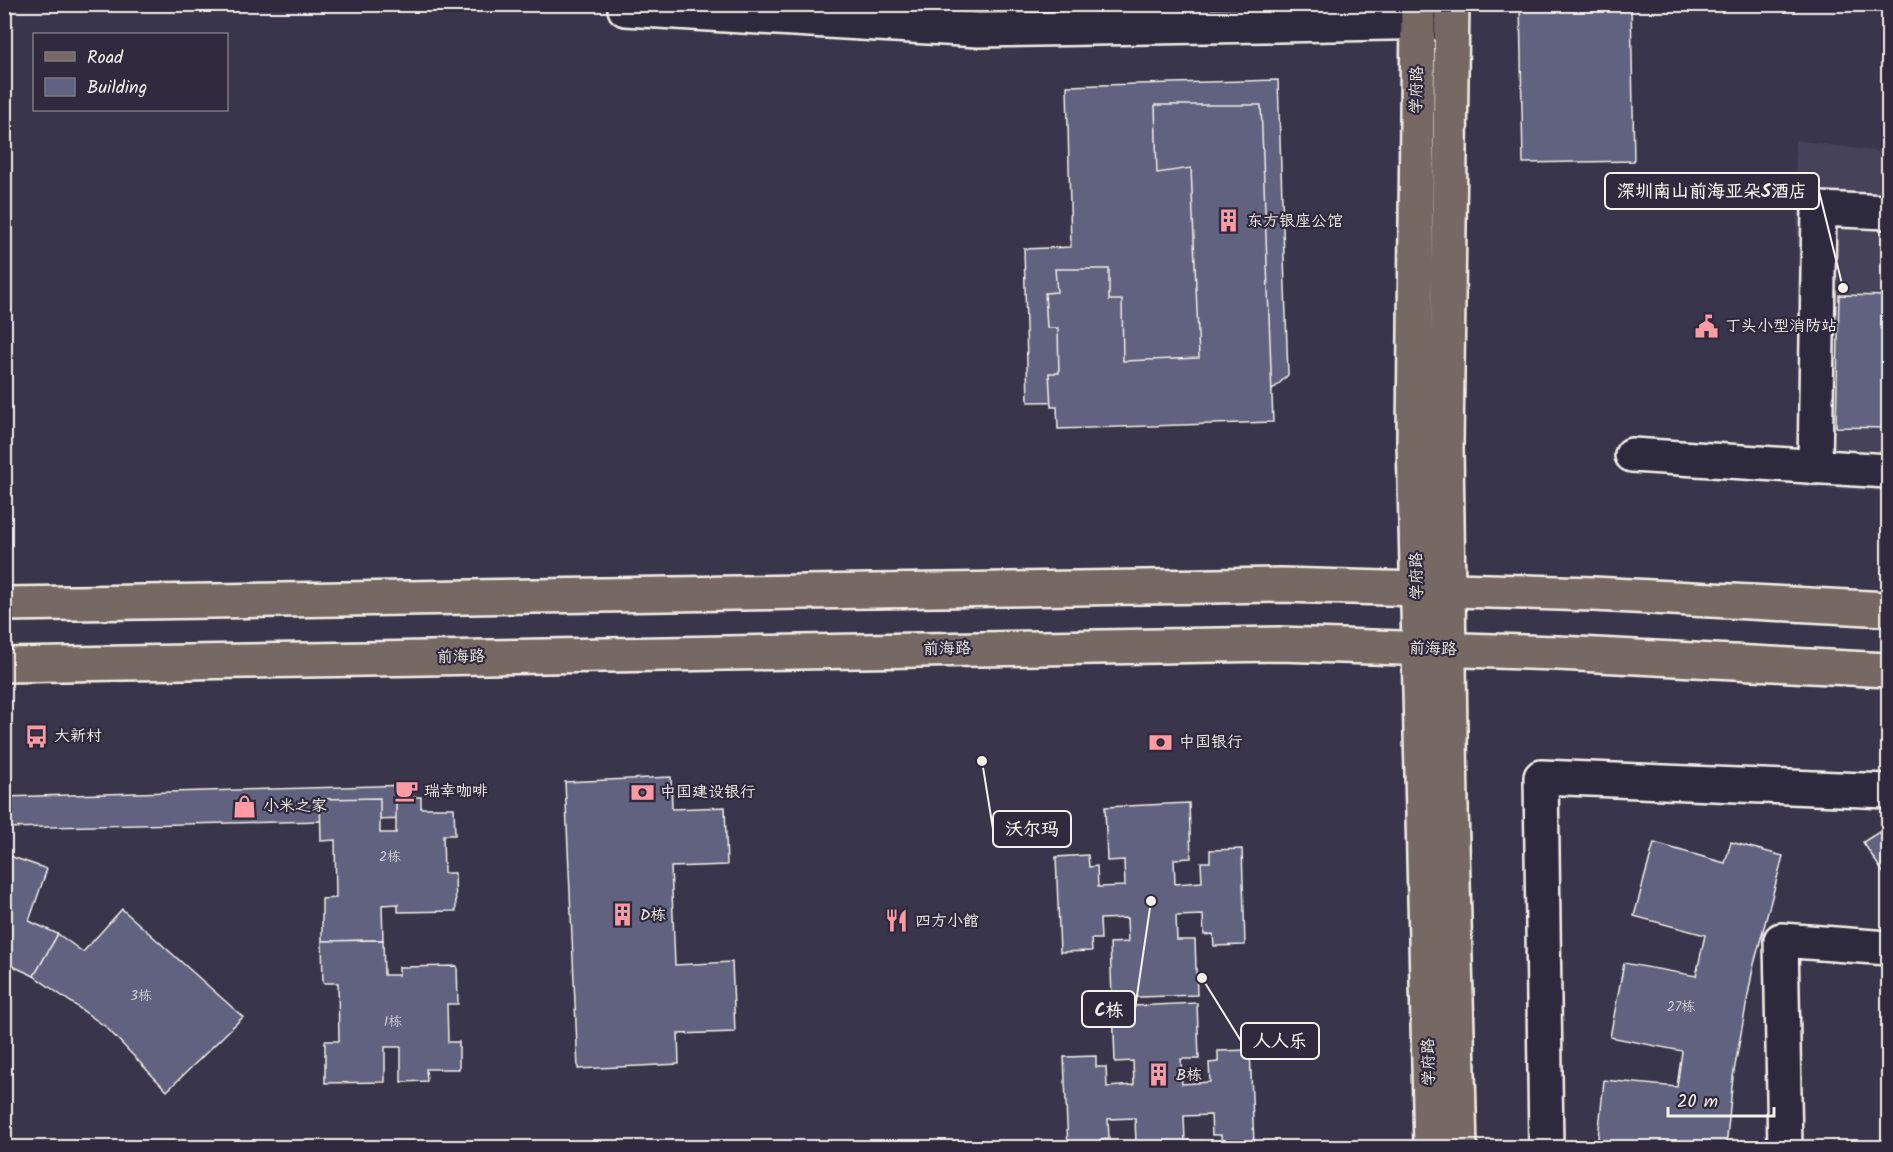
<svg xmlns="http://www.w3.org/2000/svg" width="1893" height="1152" viewBox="0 0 1893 1152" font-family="Kalam,'LXGW WenKai TC',sans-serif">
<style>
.built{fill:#45425a}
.building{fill:#61627f;stroke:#f4f1e8;stroke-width:1.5}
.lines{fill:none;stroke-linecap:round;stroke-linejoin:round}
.minor-casing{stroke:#f4f1e8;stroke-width:38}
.major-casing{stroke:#f4f1e8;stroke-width:38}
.minor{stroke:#2f2a3d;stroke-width:33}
.major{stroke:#766964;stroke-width:33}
.labels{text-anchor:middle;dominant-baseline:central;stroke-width:4.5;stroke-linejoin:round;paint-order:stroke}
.number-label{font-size:14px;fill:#cfcdce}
.street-label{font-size:16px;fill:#f4f1e8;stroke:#2f2a3d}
.poi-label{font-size:16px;fill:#f4f1e8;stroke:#2f2a3d;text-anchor:start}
.leader{fill:none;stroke:#f4f1e8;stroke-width:2}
.callout-dot{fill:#f4f1e8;stroke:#2f2a3d;stroke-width:2}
.callout{fill:#2f2a3d;stroke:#f4f1e8;stroke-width:2}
.callout-label{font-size:18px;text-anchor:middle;font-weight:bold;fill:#f4f1e8}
</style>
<rect width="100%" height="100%" fill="#39354a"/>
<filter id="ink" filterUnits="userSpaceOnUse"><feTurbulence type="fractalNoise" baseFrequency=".0167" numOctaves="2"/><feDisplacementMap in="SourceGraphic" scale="12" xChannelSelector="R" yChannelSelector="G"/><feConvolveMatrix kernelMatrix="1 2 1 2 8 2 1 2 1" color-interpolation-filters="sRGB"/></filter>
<g filter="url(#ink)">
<path class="built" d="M1795 140 1888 153V492L1802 487Z"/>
<g class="building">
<path d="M852 4H930L929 16 852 11Z"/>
<path d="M1520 4H1631L1634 161 1523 163Z"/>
<path d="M1278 80 1288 375 1263 399 1028 402 1024 249 1071 247 1067 86Z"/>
<path d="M1155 105H1261L1273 422 1058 429 1057 407H1051L1049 373H1059L1058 328H1047L1045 293 1057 292 1055 269H1109V300H1122L1123 361 1199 358 1191 168 1157 173Z"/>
<path d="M1839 295 1888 296V428L1836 427Z"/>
<path d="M671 777 672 809 725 807 727 865 671 867 675 965 732 962 735 1032 678 1034 679 1064 578 1069 565 782Z"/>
<path d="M411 785V819L4 828V797Z"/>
<path d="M396 797H421V808H454L455 835H443L444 873H455L456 911 398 912V904L382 905 383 940 322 941V899L336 898 335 840 321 841 320 799 380 798V833H396Z"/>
<path d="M1189 803 1191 858 1174 859 1175 884 1202 882 1201 862H1210V850L1242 849 1245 945 1214 946 1213 934 1204 935 1203 915 1176 916 1177 940H1195L1197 995 1112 998 1110 943 1128 942 1127 918 1100 919 1101 939H1091L1092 951 1060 952 1056 857 1088 855 1089 867 1097 866 1098 887 1125 886 1124 860 1107 861 1105 807Z"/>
<path d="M1879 832 1884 839 1888 836V880L1863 842Z"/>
<path d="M1731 842 1783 856 1753 968 1733 1077 1726 1148H1597L1604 1080 1677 1087 1682 1051 1610 1037 1624 963 1696 976 1705 935 1634 916 1654 843 1725 863Z"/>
<path d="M4 854 47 869 29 921 58 934 34 976 4 962Z"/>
<path d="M122 909 243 1017 167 1091 106 1027 34 976 58 934 83 952Z"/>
<path d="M383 940 384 975H399V967L457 966 458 1004H447L448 1042H459V1069H426L427 1081 401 1082V1047H385V1082L325 1083V1041H339L338 983H323L322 941Z"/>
<path d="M1197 1003 1199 1059H1181L1182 1084 1210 1082 1209 1063 1218 1062V1051L1250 1050 1254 1145 1222 1146 1221 1135H1212L1211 1115 1184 1116 1185 1141H1203V1148H1118V1144L1136 1143 1135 1118 1108 1119 1109 1139 1099 1140V1148H1068L1064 1057 1096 1056V1067H1106L1107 1087 1134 1085 1133 1061 1115 1062 1113 1007Z"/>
</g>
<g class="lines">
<defs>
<g id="minor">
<path d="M625 9 978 30 1447 22"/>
<path d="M1632 455 1888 471"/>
<path d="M1815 467 1819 209 1888 212"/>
<path d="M1546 1148 1541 777 1888 791"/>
<path d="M1785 1148 1781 940 1888 948"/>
</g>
<g id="major">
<path d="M1418 4 1414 441 1431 1148"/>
<path d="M1452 4 1446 446 1451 806 1460 1148"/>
<path d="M4 604 1281 585 1593 594 1888 609"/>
<path d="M4 665 1279 644 1558 653 1888 670"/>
</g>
</defs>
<use href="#minor" class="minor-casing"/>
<use href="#major" class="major-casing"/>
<use href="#minor" class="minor"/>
<use href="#major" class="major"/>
</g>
</g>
<defs>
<symbol id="building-bare" viewBox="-9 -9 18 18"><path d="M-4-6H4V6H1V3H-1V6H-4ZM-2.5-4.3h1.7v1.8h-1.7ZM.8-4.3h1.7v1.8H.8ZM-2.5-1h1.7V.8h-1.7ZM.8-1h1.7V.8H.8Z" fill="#ff9aa2" stroke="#2f2a3d" stroke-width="2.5" paint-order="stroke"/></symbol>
<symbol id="civic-bare" viewBox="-9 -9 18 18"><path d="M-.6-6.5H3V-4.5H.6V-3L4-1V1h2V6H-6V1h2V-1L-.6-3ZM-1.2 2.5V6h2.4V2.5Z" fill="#ff9aa2" stroke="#2f2a3d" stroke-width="2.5" paint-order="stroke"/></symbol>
<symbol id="bus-bare" viewBox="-9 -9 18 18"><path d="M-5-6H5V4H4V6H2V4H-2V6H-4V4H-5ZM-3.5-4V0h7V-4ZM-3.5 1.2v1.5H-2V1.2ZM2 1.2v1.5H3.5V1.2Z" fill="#ff9aa2" stroke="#2f2a3d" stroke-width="2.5" paint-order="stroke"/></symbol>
<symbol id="bank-bare" viewBox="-9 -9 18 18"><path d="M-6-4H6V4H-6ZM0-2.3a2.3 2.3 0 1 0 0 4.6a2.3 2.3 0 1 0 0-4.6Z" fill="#ff9aa2" stroke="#2f2a3d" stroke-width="2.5" paint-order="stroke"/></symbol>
<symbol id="cafe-bare" viewBox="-9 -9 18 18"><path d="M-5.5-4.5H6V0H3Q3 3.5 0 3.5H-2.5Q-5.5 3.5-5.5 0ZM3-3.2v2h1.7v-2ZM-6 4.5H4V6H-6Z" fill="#ff9aa2" stroke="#2f2a3d" stroke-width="2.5" paint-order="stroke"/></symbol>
<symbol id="shop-bare" viewBox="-9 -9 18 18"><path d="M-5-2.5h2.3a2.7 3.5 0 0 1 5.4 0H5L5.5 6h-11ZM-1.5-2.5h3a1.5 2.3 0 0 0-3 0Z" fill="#ff9aa2" stroke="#2f2a3d" stroke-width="2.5" paint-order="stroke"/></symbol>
<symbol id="restaurant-bare" viewBox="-9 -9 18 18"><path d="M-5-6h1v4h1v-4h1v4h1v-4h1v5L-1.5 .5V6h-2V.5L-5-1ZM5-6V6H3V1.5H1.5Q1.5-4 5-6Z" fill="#ff9aa2" stroke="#2f2a3d" stroke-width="2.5" paint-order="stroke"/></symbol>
</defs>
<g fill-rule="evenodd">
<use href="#building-bare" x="1212" y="204" width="33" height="33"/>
<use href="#civic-bare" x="1690" y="310" width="33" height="33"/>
<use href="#bus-bare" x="20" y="720" width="33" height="33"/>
<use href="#bank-bare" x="1144" y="726" width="33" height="33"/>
<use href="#cafe-bare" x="390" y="774" width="33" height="33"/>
<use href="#bank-bare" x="626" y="776" width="33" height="33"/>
<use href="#shop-bare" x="228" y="790" width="33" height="33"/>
<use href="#building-bare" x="606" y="898" width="33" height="33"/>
<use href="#restaurant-bare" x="880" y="904" width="33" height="33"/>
<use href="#building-bare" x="1142" y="1058" width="33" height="33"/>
</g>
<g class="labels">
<g class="number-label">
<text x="390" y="857">2栋</text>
<text x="141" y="996">3栋</text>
<text x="1681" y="1007">27栋</text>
<text x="393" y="1022">1栋</text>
</g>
<g class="street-label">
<text transform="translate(1417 90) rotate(-89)">学府路</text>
<text transform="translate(1417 576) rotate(-91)">学府路</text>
<text transform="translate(947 649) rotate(-1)">前海路</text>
<text transform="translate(1433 649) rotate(2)">前海路</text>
<text transform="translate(461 657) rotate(-1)">前海路</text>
<text transform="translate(1429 1062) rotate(-91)">学府路</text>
</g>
<g class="poi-label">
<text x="1247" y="221">东方银座公馆</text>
<text x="1725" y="326">丁头小型消防站</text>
<text x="54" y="736">大新村</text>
<text x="1179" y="742">中国银行</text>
<text x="424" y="791">瑞幸咖啡</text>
<text x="660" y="792">中国建设银行</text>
<text x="263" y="806">小米之家</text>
<text x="640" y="915">D栋</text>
<text x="915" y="921">四方小館</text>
<text x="1176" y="1075">B栋</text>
</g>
</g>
<path class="leader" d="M1843 288L1819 191M982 761L993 829M1151 901L1135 1009M1202 978L1241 1041"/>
<g class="callout-dot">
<circle cx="1843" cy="288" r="6"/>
<circle cx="982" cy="761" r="6"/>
<circle cx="1151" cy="901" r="6"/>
<circle cx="1202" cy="978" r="6"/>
</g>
<g class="callout">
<rect x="1605" y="173" width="214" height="36" rx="6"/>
<rect x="993" y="811" width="78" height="36" rx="6"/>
<rect x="1082" y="991" width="53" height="36" rx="6"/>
<rect x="1241" y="1023" width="78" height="36" rx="6"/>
</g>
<g class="callout-label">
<text x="1712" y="197">深圳南山前海亚朵S酒店</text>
<text x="1032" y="835">沃尔玛</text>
<text x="1109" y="1016">C栋</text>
<text x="1280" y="1047">人人乐</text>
</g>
<rect width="1893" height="1152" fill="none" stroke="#2f2a3d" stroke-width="24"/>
<rect x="12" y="12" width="1869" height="1128" fill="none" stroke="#f4f1e8" stroke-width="2" filter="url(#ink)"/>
<rect x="33" y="33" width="195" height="78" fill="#2f2a3d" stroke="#7e7a81" stroke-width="1.5"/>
<rect x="45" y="52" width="30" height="9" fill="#766964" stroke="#7e7a81" stroke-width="1.5"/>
<text x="87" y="63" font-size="18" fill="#f4f1e8">Road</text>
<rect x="45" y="78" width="30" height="18" fill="#61627f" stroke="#7e7a81" stroke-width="1.5"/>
<text x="87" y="93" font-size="18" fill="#f4f1e8">Building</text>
<path d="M1668 1107v9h106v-9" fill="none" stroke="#f4f1e8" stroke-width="3"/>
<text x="1677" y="1107" font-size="18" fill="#f4f1e8" stroke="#2f2a3d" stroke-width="4.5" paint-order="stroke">20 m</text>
</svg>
